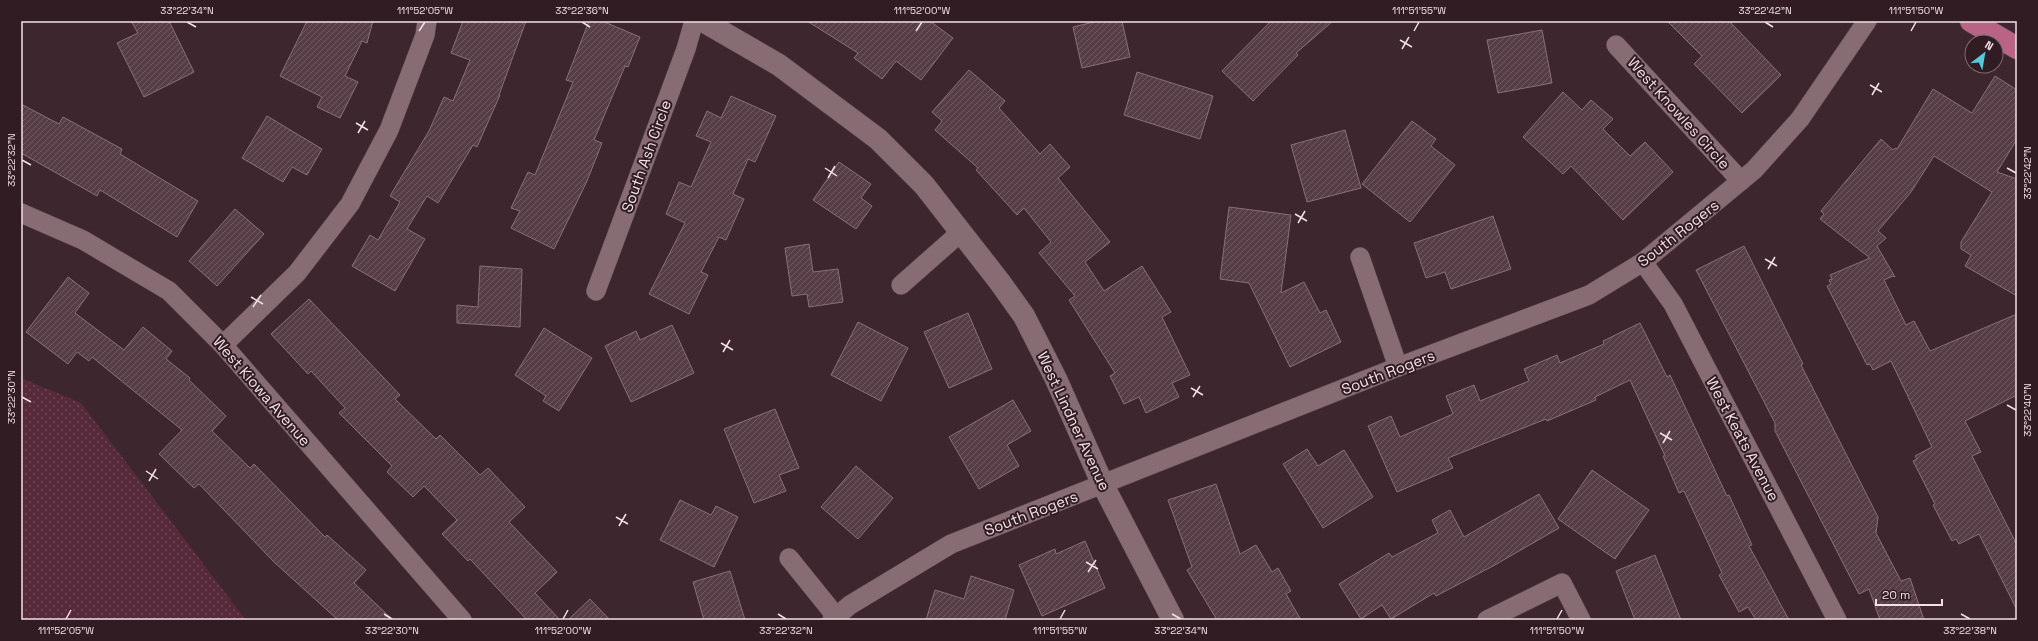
<svg xmlns="http://www.w3.org/2000/svg" width="2038" height="641" viewBox="0 0 2038 641" font-family="'Space Grotesk',sans-serif">
<style>
.grass{fill:url(#grass-dots)}
.building{fill:url(#building-hatch);stroke:#8a6f77}
.lines{fill:none;stroke-linecap:round;stroke-linejoin:round}
.street-casing{stroke:#59464c;stroke-width:20}
.secondary-casing{stroke:#59464c;stroke-width:23}
.primary-casing{stroke:#59464c;stroke-width:23}
.street{stroke:#876c74;stroke-width:19}
.secondary{stroke:#876c74;stroke-width:22}
.primary{stroke:#b96485;stroke-width:22}
.ticks{fill:none;stroke:#f1e1e6;stroke-width:1.5}
.labels{text-anchor:middle;dominant-baseline:central;stroke-width:4;stroke-linejoin:round;paint-order:stroke}
.street-label{font-size:15px;fill:#f1e1e6;stroke:#321c24}
.neatline{fill:none;stroke:#f1e1e6;stroke-width:1.5}
.ticks-label{font-size:10px;text-anchor:middle;fill:#f1e1e6}
</style>
<defs>
<pattern id="grass-dots" width="8" height="8" patternUnits="userSpaceOnUse"><rect width="8" height="8" fill="#562a3b"/><path d="M2 2h.1M6 6h.1" fill="none" stroke="#6f4957" stroke-width="1.8" stroke-linecap="round"/></pattern>
<pattern id="building-hatch" width="6" height="6" patternUnits="userSpaceOnUse"><rect width="6" height="6" fill="#573e46"/><path d="M-1 1l2-2M0 6l6-6M5 7l2-2" fill="none" stroke="#705a61"/></pattern>
</defs>
<rect width="100%" height="100%" fill="#3d262e"/>
<path class="grass" d="M21 378 81 403 246 620H21Z"/>
<g class="building">
<path d="M131 21H169L194 72 144 97 117 43 138 33Z"/>
<path d="M307 21H373L367 43 362 41 345 76 358 82 340 118 317 107 322 97 280 76Z"/>
<path d="M463 21H526L499 95H500L477 147 473 145 438 203 427 196 407 229 425 239 395 291 352 266 370 235 378 240 400 202 390 196 429 131 444 97 453 101 470 60 451 53Z"/>
<path d="M589 21H602L640 37 628 67 625 66 594 140 602 143 587 181 554 249 511 228 520 211 511 208 528 172 535 175 573 82 566 80Z"/>
<path d="M807 21H930L953 38 921 80 896 61 882 79 854 58 858 53Z"/>
<path d="M1098 21H1122L1130 57 1082 68 1073 27Z"/>
<path d="M1271 21H1333L1296 53 1298 55 1253 101 1222 71Z"/>
<path d="M1667 21H1729L1781 75 1742 113 1694 64 1702 56Z"/>
<path d="M1542 30 1552 83 1498 93 1487 40Z"/>
<path d="M969 70 1005 101 999 108 1040 154 1050 144 1070 167 1058 178 1110 242 1085 262 1104 291 1142 266 1171 312 1162 317 1190 375 1172 383 1179 397 1146 413 1139 397 1124 404 1110 376 1115 373 1069 300 1075 296 1039 253 1051 242 1024 208 1017 215 976 170 978 168 935 130 942 121 932 112Z"/>
<path d="M1137 72 1213 96 1200 139 1124 115Z"/>
<path d="M1995 76 2017 90V139L1997 172 2017 179V296L1965 266 1971 255 1961 249V242L1992 192 1934 156 1911 192 1878 231 1886 238 1877 246 1895 277 1893 276 1884 280 1906 325 1914 321 1930 351 2017 314V395L1965 421 1981 452 1972 456 2017 545V610L1979 534 1959 544 1956 539 1952 541 1933 505 1935 504 1913 461 1917 459 1915 456 1932 447 1891 361 1873 370 1870 364 1867 365 1827 286 1831 284 1829 280 1832 279 1830 275 1870 258 1820 219 1824 214 1821 211 1881 139 1893 150 1895 148 1897 149 1933 89 1972 113Z"/>
<path d="M1563 92 1582 110 1591 100 1613 119 1603 129 1630 156 1645 142 1673 172 1623 220 1571 166 1563 174 1523 137Z"/>
<path d="M731 96 776 116 755 162 748 159 733 194 744 199 726 240 719 237 701 272 708 275 689 314 649 294 685 223 666 214 679 182 691 187 711 142 696 136 707 111 721 118Z"/>
<path d="M21 104 59 124 63 117 122 149 120 154 198 201 177 237 100 190 97 196 21 153Z"/>
<path d="M267 116 322 149 307 175 292 167 283 182 242 158Z"/>
<path d="M1412 121 1436 139 1431 146 1455 165 1410 222 1362 184Z"/>
<path d="M1345 130 1361 188 1307 202 1291 145Z"/>
<path d="M839 162 871 184 861 198 872 206 856 229 813 200Z"/>
<path d="M1229 207 1291 215 1281 293 1304 282 1320 313 1326 310 1341 342 1290 367 1249 283 1220 279Z"/>
<path d="M235 209 264 234 217 286 189 261Z"/>
<path d="M1493 216 1511 269 1451 289 1445 272 1426 278 1414 243Z"/>
<path d="M809 244 813 272 838 269 843 302 809 307 807 294 792 296 785 248Z"/>
<path d="M1744 246 1803 364 1801 365 1878 517 1876 533 1901 581 1910 578 1924 620H1880L1869 589 1859 594 1775 431V423L1696 270Z"/>
<path d="M480 266 522 269 520 327 457 323V305L478 307Z"/>
<path d="M68 277 89 293 75 313 124 350 143 327 172 351 166 359 190 378 189 380 226 416 212 431 250 468 254 464 325 537 327 535 366 570 354 583 393 620H338L274 562 199 484 194 488 159 454 182 430 92 357 89 361 77 352 68 364 26 332Z"/>
<path d="M309 299 400 395 395 399 436 439 440 435 480 475 488 468 525 507 509 522 557 572 535 593 560 620H527L470 559 468 561 442 534 457 520 424 486 413 497 387 472 392 466 339 413 345 408 311 371 308 374 271 334Z"/>
<path d="M968 313 992 369 949 388 924 332Z"/>
<path d="M858 322 908 348 881 401 831 375Z"/>
<path d="M1640 323 1667 377 1670 375 1727 496 1729 495 1752 545 1749 546 1789 620H1756L1748 607 1739 612 1719 575 1722 573 1684 491 1679 493 1663 456H1665L1630 380 1595 397 1596 400 1547 421 1546 419 1448 458 1453 468 1397 492 1368 426 1391 416 1400 437 1453 414 1446 396 1474 385 1480 401 1529 381 1524 369 1557 355 1560 363 1604 344 1603 341Z"/>
<path d="M672 325 694 373 631 402 605 346 636 331 640 340Z"/>
<path d="M544 328 592 358 559 411 543 401 546 396 515 375Z"/>
<path d="M1013 400 1031 431 1007 445 1019 466 979 489 949 437Z"/>
<path d="M775 409 799 468 779 475 786 491 754 503 724 429Z"/>
<path d="M1307 449 1318 466 1344 450 1373 497 1323 528 1283 464Z"/>
<path d="M856 466 893 498 858 539 821 507Z"/>
<path d="M1592 470 1649 510 1615 559 1558 519Z"/>
<path d="M1216 484 1240 554 1256 545 1272 572 1278 568 1291 591 1286 594 1301 620H1217L1187 570 1192 567 1168 500Z"/>
<path d="M1539 494 1559 528 1493 566 1436 596 1434 593 1391 619 1382 605 1361 619 1339 584 1389 553 1392 557 1438 533 1432 520 1450 510 1464 537Z"/>
<path d="M680 500 711 515 716 506 738 517 714 567 660 540Z"/>
<path d="M1085 541 1105 588 1042 616 1019 565 1055 549 1056 554Z"/>
<path d="M1655 555 1681 620H1635L1616 571Z"/>
<path d="M730 571 745 620H704L693 582Z"/>
<path d="M971 576 1014 590 1005 620H926L935 590 964 599Z"/>
<path d="M590 599 610 620H568Z"/>
</g>
<g class="lines">
<defs>
<g id="street">
<path d="M1616 45 1741 181"/>
<path d="M21 213 83 240 169 291 223 345 462 620"/>
<path d="M1360 257 1398 367"/>
<path d="M1643 262 1673 304 1837 620"/>
<path d="M901 285 961 232"/>
<path d="M596 291 686 49 694 21"/>
<path d="M223 345 297 273 350 204 389 130 425 35 427 21"/>
<path d="M789 558 839 620"/>
<path d="M832 620 850 605 951 544 1398 367 1589 295 1643 262 1754 170 1800 119 1867 21"/>
<path d="M1487 620 1562 583 1581 620"/>
</g>
<path id="secondary" d="M703 21 779 65 878 139 924 185 999 281 1024 316 1056 379 1103 485 1173 620"/>
<path id="primary" d="M1971 21 2017 48"/>
</defs>
<use href="#street" class="street-casing"/>
<use href="#secondary" class="secondary-casing"/>
<use href="#primary" class="primary-casing"/>
<use href="#street" class="street"/>
<use href="#secondary" class="secondary"/>
<use href="#primary" class="primary"/>
</g>
<path class="ticks" d="M187 22 196 27M582 22 590 27M1765 22 1773 27M419 31 425 22M916 31 922 22M1414 31 1419 22M1911 31 1916 22M1400 40 1412 47M1402 49 1409 37M1870 85 1882 92M1872 95 1879 83M356 123 368 130M358 133 365 121M22 160 31 165M825 168 837 176M2007 168 2016 173M828 178 835 166M1295 214 1307 221M1298 223 1305 211M1765 259 1777 266M1768 269 1775 257M251 297 263 304M253 307 261 295M721 343 733 350M723 352 730 340M1191 388 1203 395M22 397 31 402M1193 397 1200 386M2007 405 2016 410M1660 433 1672 440M1663 443 1670 431M146 471 158 479M149 481 156 469M616 517 628 524M619 526 626 514M1086 562 1098 569M1088 572 1096 560M384 614 392 619M778 614 786 619M1172 614 1181 619M1961 614 1970 619M66 619 71 610M563 619 568 610M1060 619 1065 610M1557 619 1562 610"/>
<g class="labels">
<g class="street-label">
<text transform="translate(1679 113) rotate(48)">West Knowles Circle</text>
<text transform="translate(646 156) rotate(-70)">South Ash Circle</text>
<text transform="translate(1678 233) rotate(-38)">South Rogers</text>
<text transform="translate(1388 372) rotate(-21)">South Rogers</text>
<text transform="translate(262 391) rotate(49)">West Kiowa Avenue</text>
<text transform="translate(1074 421) rotate(65)">West Lindner Avenue</text>
<text transform="translate(1743 439) rotate(62)">West Keats Avenue</text>
<text transform="translate(1031 513) rotate(-21)">South Rogers</text>
</g>
</g>
<rect width="2038" height="641" fill="none" stroke="#321c24" stroke-width="44"/>
<g transform="translate(1984 54) rotate(31)"><circle r="19" fill="#321c24" stroke="#7e6b72"/>
<path d="M0-3L7 15L0 10L-7 15Z" fill="#53cbdb"/>
<text y="-6" font-size="11" font-weight="bold" text-anchor="middle" fill="#f1e1e6">N</text>
</g>
<path d="M1876 599v6h66v-6" fill="none" stroke="#f1e1e6" stroke-width="2"/>
<text x="1882" y="599" font-size="12" fill="#f1e1e6" stroke="#321c24" stroke-width="3" paint-order="stroke">20 m</text>
<rect x="22" y="22" width="1994" height="597" class="neatline"/>
<g class="ticks-label">
<text x="187" y="14">33°22'34"N</text>
<text x="425" y="14">111°52'05"W</text>
<text x="582" y="14">33°22'36"N</text>
<text x="922" y="14">111°52'00"W</text>
<text x="1419" y="14">111°51'55"W</text>
<text x="1765" y="14">33°22'42"N</text>
<text x="1916" y="14">111°51'50"W</text>
<text transform="translate(11 160) rotate(-90)" y="4">33°22'32"N</text>
<text transform="translate(2027 173) rotate(-90)" y="4">33°22'42"N</text>
<text transform="translate(11 397) rotate(-90)" y="4">33°22'30"N</text>
<text transform="translate(2027 410) rotate(-90)" y="4">33°22'40"N</text>
<text x="66" y="634">111°52'05"W</text>
<text x="392" y="634">33°22'30"N</text>
<text x="563" y="634">111°52'00"W</text>
<text x="786" y="634">33°22'32"N</text>
<text x="1060" y="634">111°51'55"W</text>
<text x="1181" y="634">33°22'34"N</text>
<text x="1557" y="634">111°51'50"W</text>
<text x="1970" y="634">33°22'38"N</text>
</g>
</svg>
